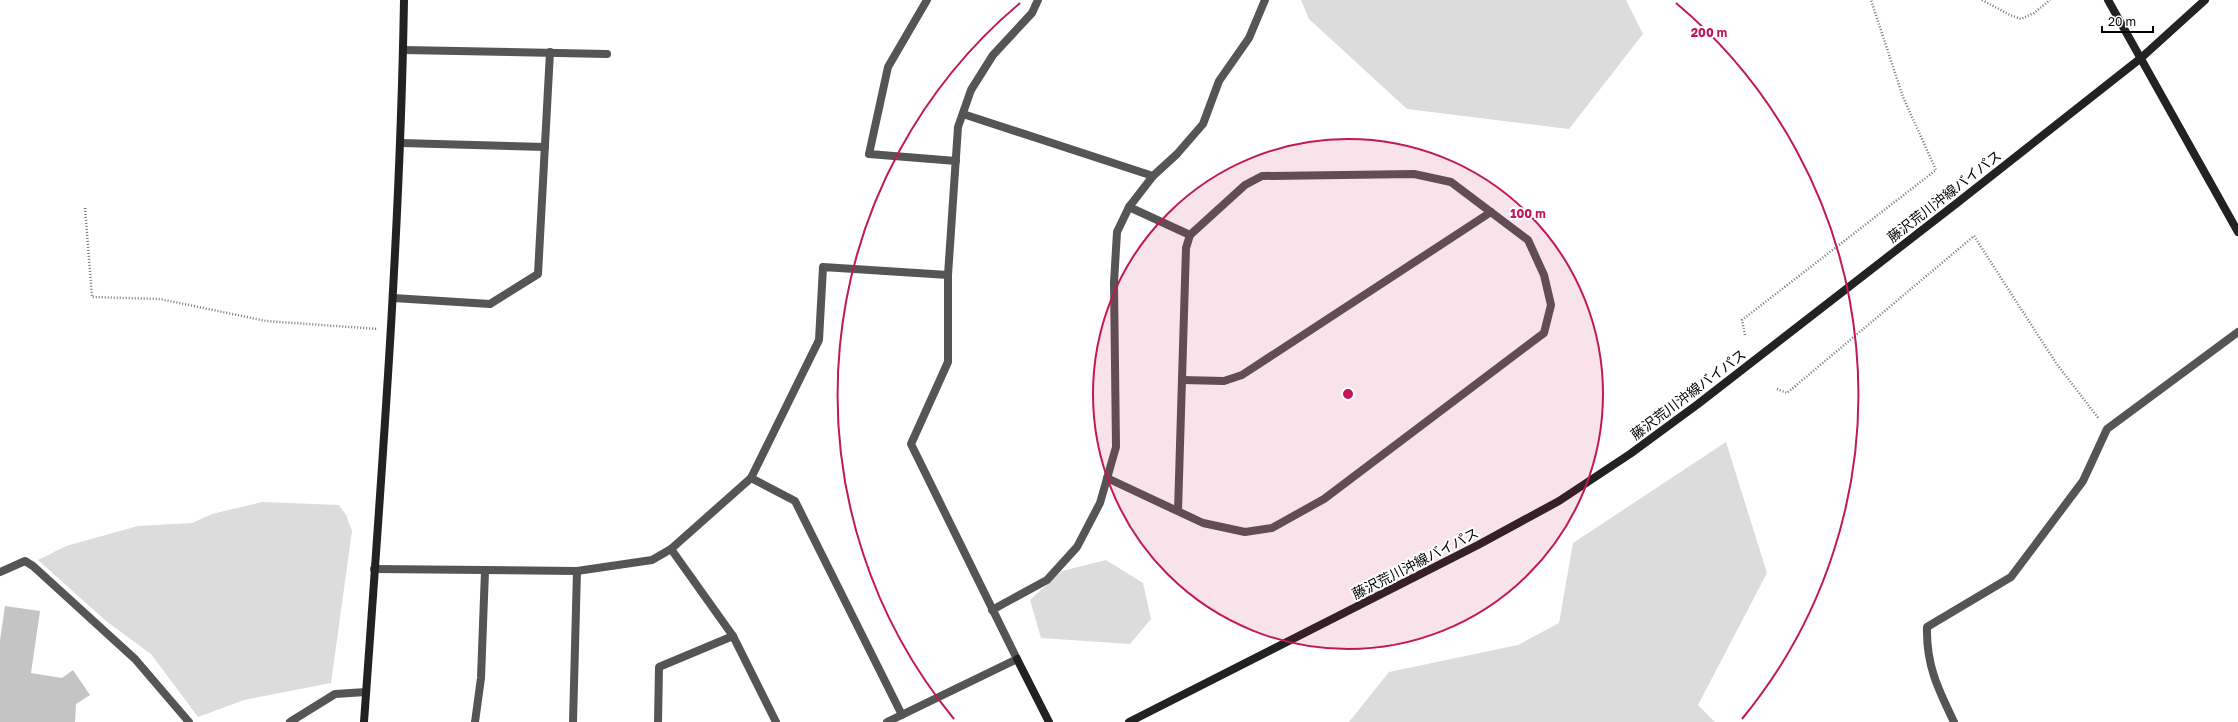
<svg xmlns="http://www.w3.org/2000/svg" width="2238" height="722" viewBox="0 0 2238 722" font-family="'Golos Text','Noto Sans JP',sans-serif">
<style>
.green{fill:#dcdcdc}
.building{fill:#c4c4c4}
.lines{fill:none;stroke-linecap:round;stroke-linejoin:round}
.path{stroke:#777;stroke-width:2.5;stroke-dasharray:1 2;stroke-linecap:butt}
.street{stroke:#555;stroke-width:8}
.secondary{stroke:#222;stroke-width:8}
.ring{fill:none;stroke:#c2185b;stroke-width:2}
.labels{text-anchor:middle;dominant-baseline:central;stroke-width:4;stroke-linejoin:round;paint-order:stroke}
.street-label{font-size:14px;fill:#000;stroke:#fff}
.centre{fill:#c2185b;stroke:#fff;stroke-width:2}
.ring-label{font-size:12px;text-anchor:middle;font-weight:bold;fill:#c2185b;stroke:#fff;stroke-width:4;stroke-linejoin:round;paint-order:stroke}
</style>
<rect width="100%" height="100%" fill="#fff"/>
<g class="green">
<path d="M1301 0H1626L1643 34 1569 129 1407 109 1309 19Z"/>
<path d="M1726 442 1767 573 1698 705 1715 722H1349L1389 672 1518 645 1559 623 1573 543Z"/>
<path d="M262 502 339 505 346 515 352 531 331 683 244 700 198 717 151 654 106 621 38 560 66 546 138 526 192 523 212 514Z"/>
<path d="M1106 560 1143 583 1151 619 1130 644 1041 638 1030 600 1062 571Z"/>
</g>
<path class="building" d="M5 606 40 611 31 673 62 678 73 670 90 695 76 704 75 722H0V640Z"/>
<g class="lines">
<g class="path">
<path d="M1982 0 2010 15 2021 19 2034 13 2050 0"/>
<path d="M85 208 92 297 160 299 266 321 378 329"/>
<path d="M1745 335 1742 320 1936 170 1903 97 1871 0"/>
<path d="M1777 389 1787 393 1974 236 2056 363 2099 419"/>
</g>
<g class="street">
<path d="M927 0 888 67 869 154 956 161"/>
<path d="M403 50 607 54"/>
<path d="M963 114 1153 176"/>
<path d="M401 143 545 147"/>
<path d="M1129 207 1190 235"/>
<path d="M393 298 490 304 538 274 550 52"/>
<path d="M1182 380 1224 381 1242 375 1491 212"/>
<path d="M751 478 795 501 902 715"/>
<path d="M1107 478 1203 523 1245 532 1272 528 1324 499 1544 333 1551 305 1544 275 1528 240 1451 182 1414 174 1262 176 1245 185 1190 235 1186 248 1178 511"/>
<path d="M671 549 733 636 776 722"/>
<path d="M374 569 577 571 652 560 671 549 751 478 819 340 823 267 948 275"/>
<path d="M0 572 25 561 33 566 135 659 189 722"/>
<path d="M992 610 1047 580 1077 547 1100 503 1116 447 1114 283 1117 232 1129 207 1153 176 1177 154 1203 124 1219 81 1249 38 1265 0"/>
<path d="M290 722 335 694 366 692"/>
<path d="M475 722 481 678 485 571"/>
<path d="M573 722 577 571"/>
<path d="M658 722 659 667 733 636"/>
<path d="M887 722 1017 659 911 444 948 362V275L958 127 971 90 993 55 1032 13 1038 0"/>
<path d="M1954 722C1938 689 1926 665 1927 627L2011 577 2083 481 2107 429 2238 332"/>
</g>
<g class="secondary">
<path d="M2108 0 2238 232"/>
<path d="M1017 659 1049 722"/>
<path d="M364 722C381 482 400 241 404 0"/>
<path d="M1129 722 1478 545 1559 501 1630 454 1698 404 1957 203 2141 58 2205 0"/>
</g>
</g>
<circle cx="1348" cy="394" r="255" fill="#c2185b" fill-opacity=".12"/>
<g class="ring">
<circle cx="1348" cy="394" r="255"/>
<path d="M954 719A511 511 0 0 1 1020 3M1676 3A511 511 0 0 1 1742 719"/>
</g>
<g class="labels">
<g class="street-label">
<text transform="translate(1944 196) rotate(-38)">藤沢荒川沖線バイパス</text>
<text transform="translate(1688 394) rotate(-37)">藤沢荒川沖線バイパス</text>
<text transform="translate(1415 563) rotate(-27)">藤沢荒川沖線バイパス</text>
</g>
</g>
<circle cx="1348" cy="394" r="6" class="centre"/>
<g class="ring-label">
<text x="1709" y="37">200 m</text>
<text x="1528" y="218">100 m</text>
</g>
<path d="M2102 26v6h51v-6" fill="none" stroke="#000000" stroke-width="2"/>
<text x="2108" y="26" font-size="12" fill="#000000" stroke="#ffffff" stroke-width="3" paint-order="stroke">20 m</text>
</svg>
